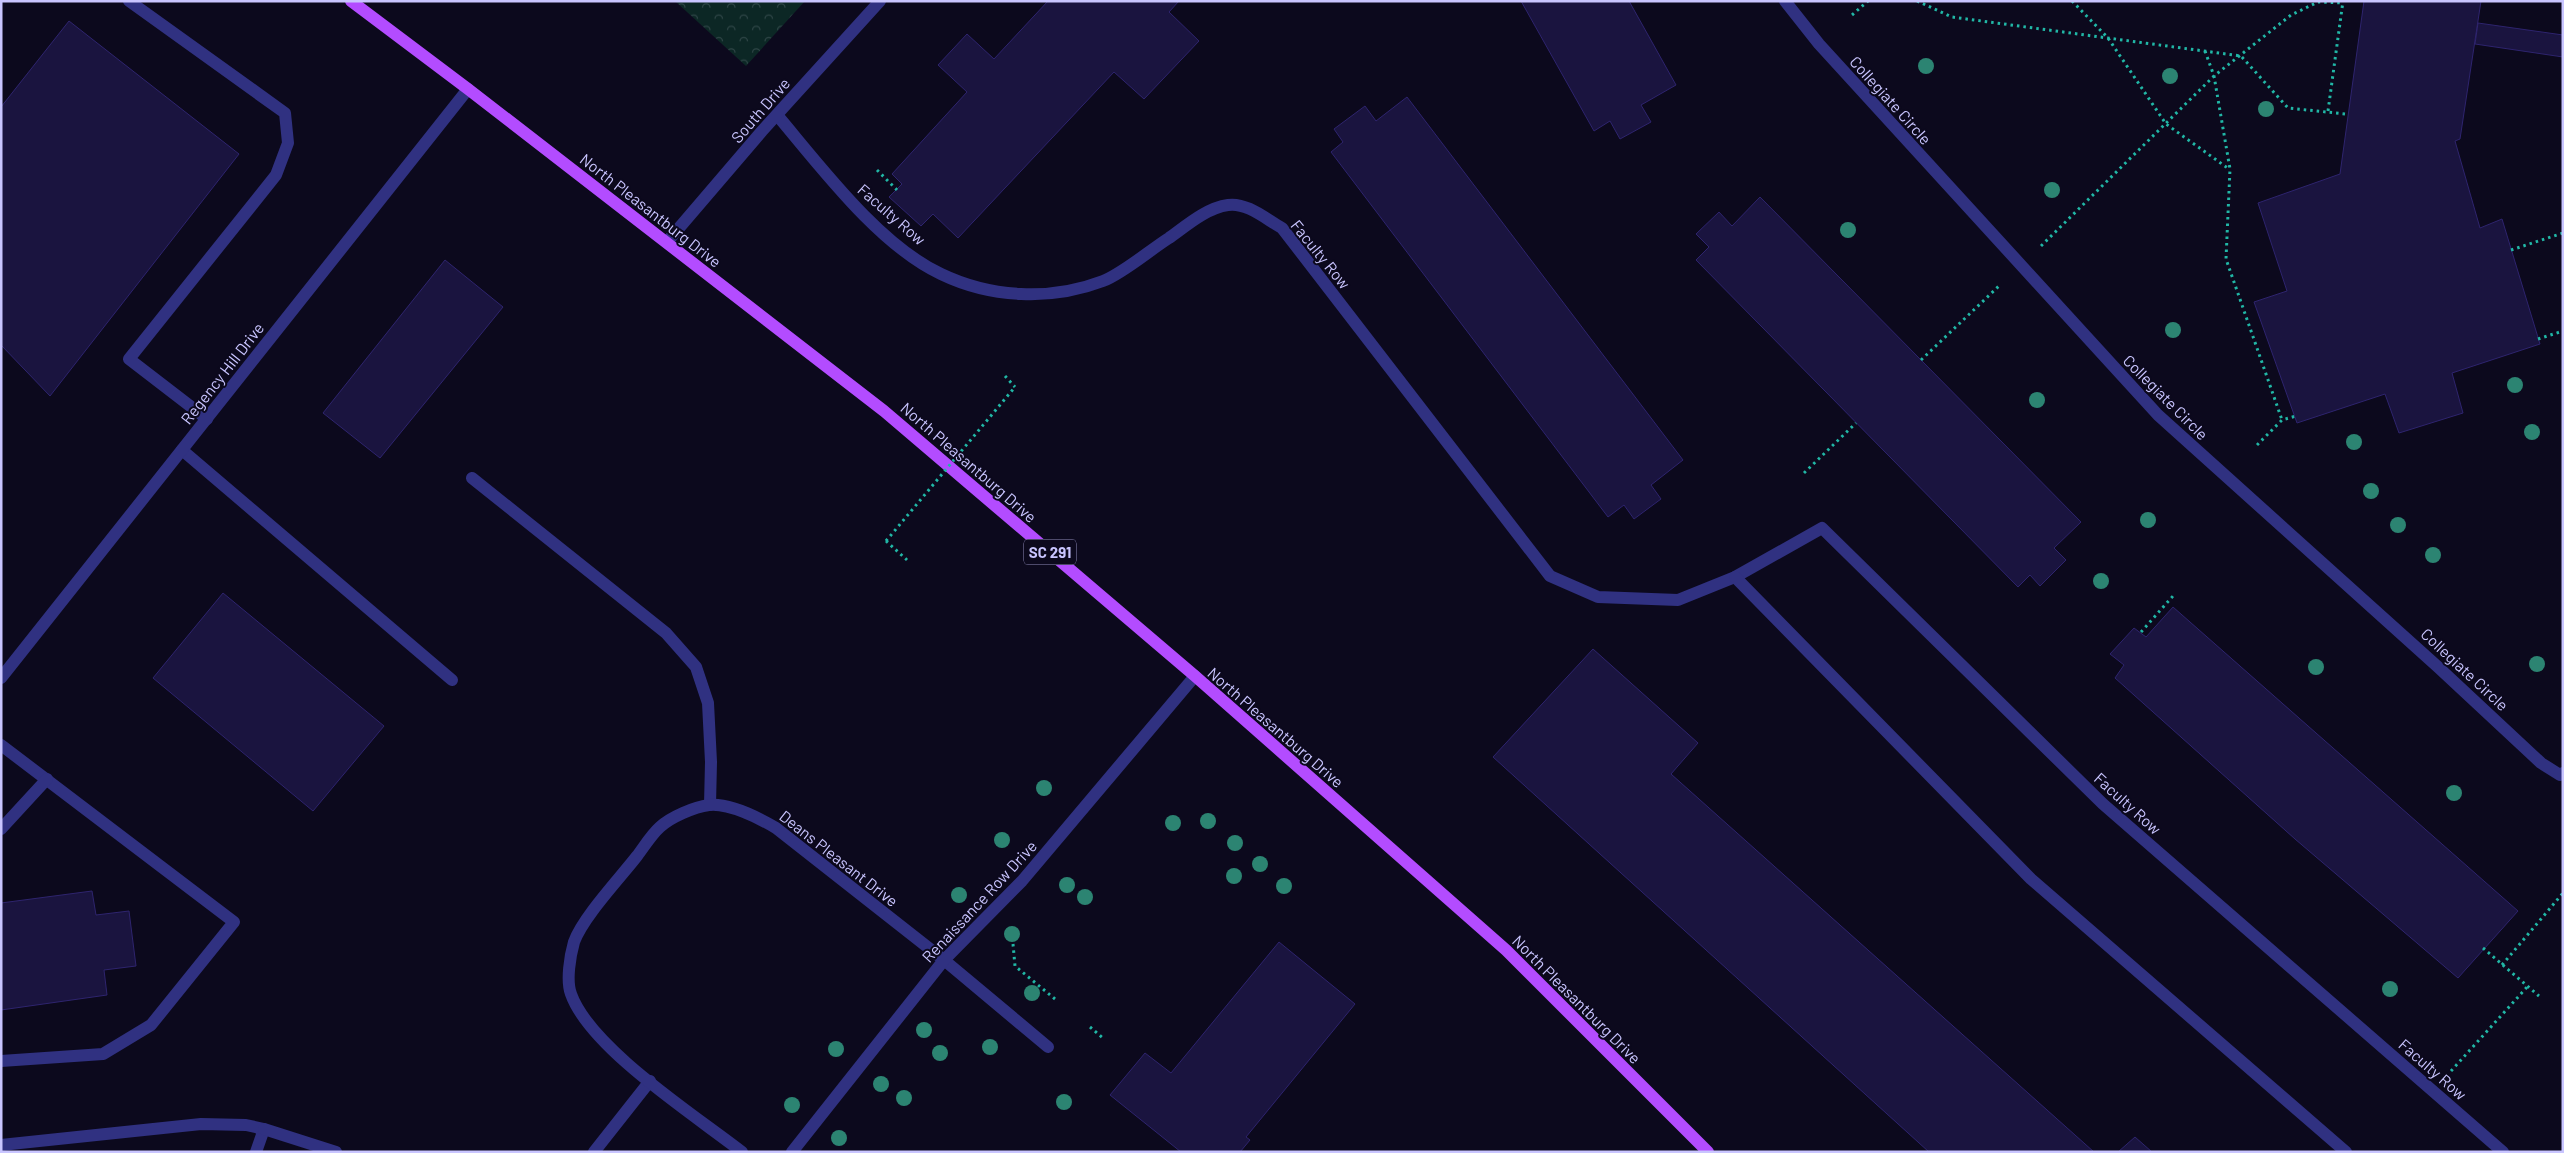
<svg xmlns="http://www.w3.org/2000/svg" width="2564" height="1153" viewBox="0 0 2564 1153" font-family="Barlow,sans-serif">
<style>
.forest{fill:url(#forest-crowns)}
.building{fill:#1a143f;stroke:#2e246e}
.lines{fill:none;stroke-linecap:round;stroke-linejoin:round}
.path{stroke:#21b7a6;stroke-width:3;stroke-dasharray:2.5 4;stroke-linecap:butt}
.service{stroke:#303181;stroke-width:12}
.minor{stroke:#303181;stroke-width:12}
.primary{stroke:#b34cff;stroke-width:12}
.path-bridge{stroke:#21b7a6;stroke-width:3;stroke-dasharray:2.5 4;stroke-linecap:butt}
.tree{fill:#2c8472}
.labels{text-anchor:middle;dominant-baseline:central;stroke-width:4;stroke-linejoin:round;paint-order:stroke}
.shield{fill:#0c091d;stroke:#908dbb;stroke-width:1}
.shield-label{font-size:15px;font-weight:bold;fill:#c9c5ff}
.street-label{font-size:16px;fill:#c9c5ff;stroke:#0c091d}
</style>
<defs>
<pattern id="forest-crowns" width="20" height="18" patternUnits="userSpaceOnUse" patternTransform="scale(1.25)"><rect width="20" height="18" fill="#0c2725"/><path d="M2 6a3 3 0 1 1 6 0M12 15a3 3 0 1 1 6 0" fill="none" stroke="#2e4546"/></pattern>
</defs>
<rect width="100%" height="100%" fill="#0c091d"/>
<path class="forest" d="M675 1H805L746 66Z"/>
<g class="building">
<path d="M1048 1H1179L1169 12 1199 41 1144 99 1114 72 958 238 933 214 921 226 889 197 902 184 892 174 967 92 938 65 967 34 994 59Z"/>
<path d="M1521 1H1629L1676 85 1641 105 1651 122 1620 139 1610 121 1594 131Z"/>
<path d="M2364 1H2481L2460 139 2455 141 2480 228 2502 219 2540 344 2452 373 2463 413 2399 433 2385 394 2297 423 2254 302 2287 291 2258 203 2340 174Z"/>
<path d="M69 21 239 154 50 396 1 345V107Z"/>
<path d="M2478 23 2563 35V57L2475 44Z"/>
<path d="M1407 97 1683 460 1651 485 1661 499 1634 519 1624 505 1608 517 1331 152 1343 142 1334 129 1365 106 1376 121Z"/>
<path d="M1760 197 2081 522 2054 548 2066 560 2040 586 2030 575 2018 587 1696 260 1709 247 1696 234 1719 212 1732 226Z"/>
<path d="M445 260 503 307 380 458 323 413Z"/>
<path d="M223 593 384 726 313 811 153 678Z"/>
<path d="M2173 607 2518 911 2458 978 2295 839 2115 678 2124 665 2110 654 2134 628 2146 637Z"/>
<path d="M1593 649 1698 743 1671 774 2094 1152H1929L1493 757Z"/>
<path d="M92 891 96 915 129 911 136 966 104 970 107 995 1 1010V903Z"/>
<path d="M1279 942 1355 1004 1246 1137 1250 1140 1240 1152H1181L1110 1095 1145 1053 1171 1073Z"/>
<path d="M2135 1137 2152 1152H2118Z"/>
</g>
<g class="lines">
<g class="path">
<path d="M1917 1 1952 17 2241 56 2288 108 2346 114"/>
<path d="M2072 1 2108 38 2166 124 2229 169"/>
<path d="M1852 15 1868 1"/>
<path d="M2205 51 2214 76 2230 169 2226 259 2282 420"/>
<path d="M2328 111 2343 1"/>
<path d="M877 170 897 190"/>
<path d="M2041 246 2214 76 2291 15 2318 2 2343 3"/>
<path d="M2511 250 2563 233"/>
<path d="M2538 339 2563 331"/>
<path d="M1921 360 2000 285"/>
<path d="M1005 376 1015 387"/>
<path d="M2257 445 2282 420 2296 416"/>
<path d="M1804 473 1856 423"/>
<path d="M886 541 907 560"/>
<path d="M2141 632 2173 596"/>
<path d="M1013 944 1015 966 1055 999"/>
<path d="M2483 948 2539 996"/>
<path d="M2502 965 2563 893"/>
<path d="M1090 1027 1104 1039"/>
<path d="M2451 1071 2528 986"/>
</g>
<g class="service">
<path d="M129 1 285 113 288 143 276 175 129 359 207 419"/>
<path d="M182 450 452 680"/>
<path d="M472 478 666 633 696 667 708 703 711 762 710 805"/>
<path d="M1 745 234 922 151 1025 103 1054 1 1061"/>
<path d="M1 829 47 779"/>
<path d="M944 960 1048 1047"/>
<path d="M1 1145 201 1124 246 1125 264 1129 256 1152"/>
<path d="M594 1152 650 1081"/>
</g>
<g class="minor">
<path d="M1785 1 1819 44 2158 415 2438 667 2541 763 2560 775 2563 773"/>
<path d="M777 115C821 167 879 245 941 274 991 298 1051 301 1103 281 1122 274 1150 250 1169 238 1186 226 1206 208 1228 205 1247 202 1267 220 1282 228L1550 576 1598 597 1678 600 1735 577 1822 528 2103 804 2503 1152"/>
<path d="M667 242 762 131 880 1"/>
<path d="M1735 577 2031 879 2346 1152"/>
<path d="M1 678 468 89"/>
<path d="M264 1129 336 1152"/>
<path d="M742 1152C696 1116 590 1048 571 994 566 981 570 956 574 942 583 917 620 878 637 856 644 847 651 835 660 827 671 817 694 807 709 805 729 803 759 818 776 828L944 960"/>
<path d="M792 1152 944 960 1022 881 1195 676"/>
</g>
<path class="primary" d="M351 1 468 89 884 411 1195 676 1506 950 1708 1152"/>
<path class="path-bridge" d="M886 541 1015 387"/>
</g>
<g class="tree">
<circle cx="1926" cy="66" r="8"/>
<circle cx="2170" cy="76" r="8"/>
<circle cx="2266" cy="109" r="8"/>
<circle cx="2052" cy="190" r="8"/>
<circle cx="1848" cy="230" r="8"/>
<circle cx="2173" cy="330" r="8"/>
<circle cx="2515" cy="385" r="8"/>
<circle cx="2037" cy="400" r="8"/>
<circle cx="2532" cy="432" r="8"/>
<circle cx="2354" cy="442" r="8"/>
<circle cx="2371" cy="491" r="8"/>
<circle cx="2148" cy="520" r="8"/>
<circle cx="2398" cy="525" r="8"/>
<circle cx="2433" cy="555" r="8"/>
<circle cx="2101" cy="581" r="8"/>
<circle cx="2537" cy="664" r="8"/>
<circle cx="2316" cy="667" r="8"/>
<circle cx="1044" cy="788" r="8"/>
<circle cx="2454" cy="793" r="8"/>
<circle cx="1208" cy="821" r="8"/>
<circle cx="1173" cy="823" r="8"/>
<circle cx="1002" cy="840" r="8"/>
<circle cx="1235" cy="843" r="8"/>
<circle cx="1260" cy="864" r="8"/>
<circle cx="1234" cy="876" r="8"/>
<circle cx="1067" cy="885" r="8"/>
<circle cx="1284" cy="886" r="8"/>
<circle cx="959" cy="895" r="8"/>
<circle cx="1085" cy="897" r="8"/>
<circle cx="1012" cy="934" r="8"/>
<circle cx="2390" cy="989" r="8"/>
<circle cx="1032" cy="993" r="8"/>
<circle cx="924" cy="1030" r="8"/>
<circle cx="990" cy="1047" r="8"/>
<circle cx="836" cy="1049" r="8"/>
<circle cx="940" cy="1053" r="8"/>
<circle cx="881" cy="1084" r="8"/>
<circle cx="904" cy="1098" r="8"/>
<circle cx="1064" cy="1102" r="8"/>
<circle cx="792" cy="1105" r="8"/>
<circle cx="839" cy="1138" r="8"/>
</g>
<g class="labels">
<rect class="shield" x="1024" y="539.5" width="52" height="25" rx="4"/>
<g class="shield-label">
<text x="1050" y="552">SC 291</text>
</g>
<g class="street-label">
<text transform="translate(1891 100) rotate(48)">Collegiate Circle</text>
<text transform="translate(760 110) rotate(-49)">South Drive</text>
<text transform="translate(651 210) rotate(38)">North Pleasantburg Drive</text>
<text transform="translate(892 214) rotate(41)">Faculty Row</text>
<text transform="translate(1321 254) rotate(51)">Faculty Row</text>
<text transform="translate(222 373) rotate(-52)">Regency Hill Drive</text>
<text transform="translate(2166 397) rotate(45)">Collegiate Circle</text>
<text transform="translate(969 462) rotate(41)">North Pleasantburg Drive</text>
<text transform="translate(2465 669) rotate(43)">Collegiate Circle</text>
<text transform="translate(1276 727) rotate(41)">North Pleasantburg Drive</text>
<text transform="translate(2128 803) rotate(42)">Faculty Row</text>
<text transform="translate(839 858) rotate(38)">Deans Pleasant Drive</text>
<text transform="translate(979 901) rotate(-47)">Renaissance Row Drive</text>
<text transform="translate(1577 999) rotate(45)">North Pleasantburg Drive</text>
<text transform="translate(2433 1069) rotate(41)">Faculty Row</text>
</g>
</g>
<rect width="2564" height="1153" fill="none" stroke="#c9c5ff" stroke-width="5"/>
</svg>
